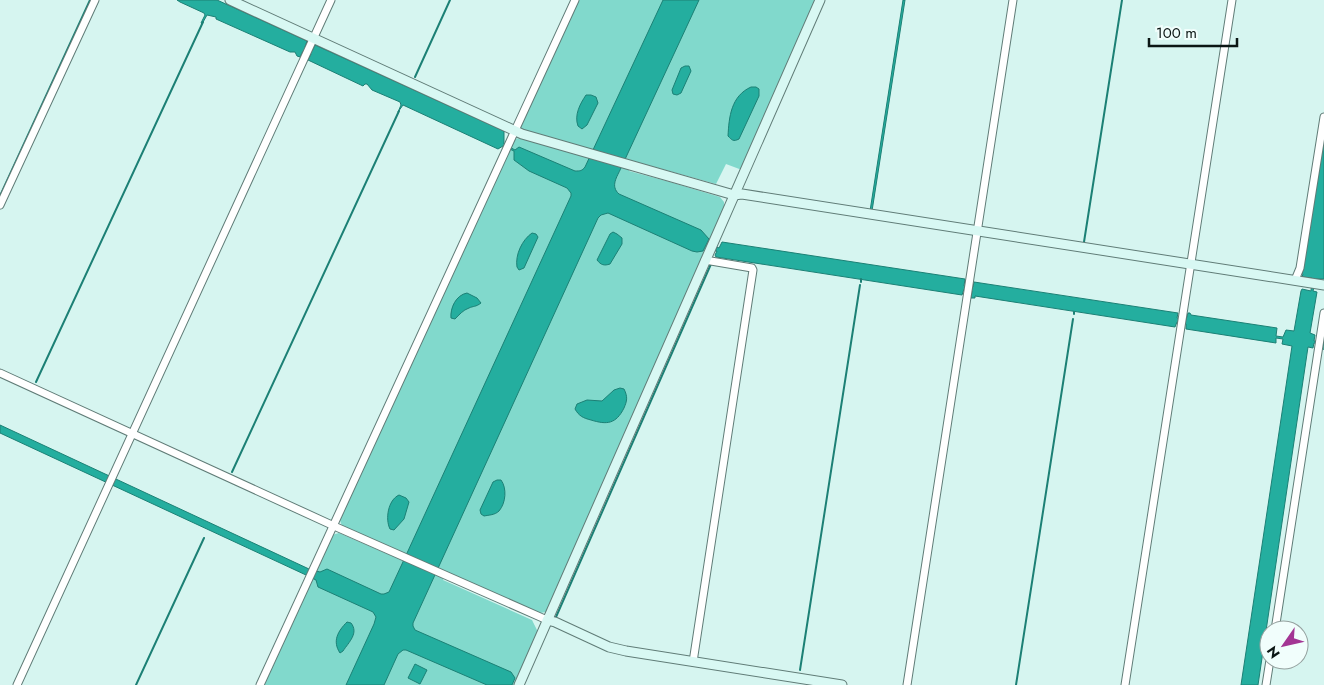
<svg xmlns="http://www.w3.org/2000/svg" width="1324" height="685" viewBox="0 0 1324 685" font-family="Jost,sans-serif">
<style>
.green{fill:#81d9cc}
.water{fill:#24ae9f;stroke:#1c8075}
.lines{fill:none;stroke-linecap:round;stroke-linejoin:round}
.stream{stroke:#1c8075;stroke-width:2}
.street-casing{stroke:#607c77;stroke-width:9}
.secondary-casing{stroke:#607c77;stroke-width:11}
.street{stroke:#fff;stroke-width:7}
.secondary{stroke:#d8f8f3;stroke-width:9}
</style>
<rect width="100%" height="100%" fill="#d6f5f0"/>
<path class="green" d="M578 0H817L742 170 726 164 716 184 633 161 629 171 670 182 720 197 724 202V208L546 612 540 613 447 573 443 580 532 620 538 632 516 685H263L332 535 339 533 392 556 396 550 342 526 339 518 514 139 520 138 523 131 520 126Z"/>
<g class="water">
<path d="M177 0H217L307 41 305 47 312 51 315 45 504 131V144L515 150 519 147 575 171C580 171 582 171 585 167L663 0H699L621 168C617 177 610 186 619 194L701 230 709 239 703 251 697 252 692 251 608 213 601 215 598 218 413 623V626L415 630 511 672 515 678 512 685H487L406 650H403L398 654 384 685H346L374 624 376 617 373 612 318 587 316 580 306 575 0 433V425L309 569 320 572 327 569 381 594H384L389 592 402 564 571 196V193L567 188 529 171 514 160V151L503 146 498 149 403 105 398 112 401 105 400 102 372 90 367 84H365L363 86 308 60 311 54 303 51 300 57 297 56 295 52H290L216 19V17L207 15 202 24 201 23 205 15 204 13 180 2Z"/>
<path d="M903 0H905L872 211H870Z"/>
<path d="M685 66H689L691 71 681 93 677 95 673 94 672 90 681 68Z"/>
<path d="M751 87H756L759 89V96L739 139C733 142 732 140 728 136 729 117 731 96 751 87Z"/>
<path d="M586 95H591L596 97 598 103 587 125 582 129 578 126C574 115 580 104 586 95Z"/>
<path d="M1324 131V279H1316L1313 291 1317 292 1310 333 1315 335 1314 341 1324 342V350V345L1314 343 1313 348 1308 347 1258 685H1241L1292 346 1282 344 1283 339 1276 338V343L1186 329V324L1177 322 1175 327 975 296V298H971L972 291 964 289 962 295 716 257 715 255 717 251H715L717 247 719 248 722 242 965 279 964 286 973 287 974 282 1178 313 1177 318 1186 320 1188 313H1190L1191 315 1277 328 1276 336 1283 337 1286 330 1294 331 1301 291 1302 289 1311 291 1312 278 1302 277 1303 274 1301 273Z"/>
<path d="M613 232 617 234 622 238V244L610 264C604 266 601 265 597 260L610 234Z"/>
<path d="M532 233 536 234 538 237 524 268 519 270 517 267C515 255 522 240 532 233Z"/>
<path d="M467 293 477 298 481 303C476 307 473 306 469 308 463 310 459 315 455 319L451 318C450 308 456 295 467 293Z"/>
<path d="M620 388 624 389C628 397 627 401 624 408 616 424 607 425 591 420 583 418 579 416 575 409L577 404 587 400 602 401 614 390Z"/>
<path d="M497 480H501C507 488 506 503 499 511 495 515 489 515 484 516L481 514 480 510 493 482Z"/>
<path d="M399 495 406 498 409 502 404 519 394 530 390 529C385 519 388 500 399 495Z"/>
<path d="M347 622 351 623C359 633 349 642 343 651L340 653C332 641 338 631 347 622Z"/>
<path d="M415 664 427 670 420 684 408 678Z"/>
</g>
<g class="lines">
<g class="stream">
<path d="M415 77 450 0"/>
<path d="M0 196 90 0"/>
<path d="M1084 242 1122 0"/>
<path d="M861 282V279"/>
<path d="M1074 314V312"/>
<path d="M36 382 203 22"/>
<path d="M232 472 399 111"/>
<path d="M556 617 711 264"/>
<path d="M800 670 860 285"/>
<path d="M136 685 204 538"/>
<path d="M1016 685 1073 319"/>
</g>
<defs>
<g id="street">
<path d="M0 205 95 0"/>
<path d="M1295 280 1300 268 1324 117"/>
<path d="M0 373 334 526 547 620"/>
<path d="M1275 630 1324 313"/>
<path d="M693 662 753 270 752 268 705 260"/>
<path d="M17 685 331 0"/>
<path d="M260 685 575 0"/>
<path d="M907 685 1013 0"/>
<path d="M1125 685 1232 0"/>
<path d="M1266 685 1270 660"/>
</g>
<g id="secondary">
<path d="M230 0 522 134 734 195 742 194 1324 285"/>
<path d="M547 620 555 622 609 647 626 651 842 685"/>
<path d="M519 685 820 0"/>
</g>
</defs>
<use href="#street" class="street-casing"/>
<use href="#secondary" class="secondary-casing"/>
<use href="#street" class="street"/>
<use href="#secondary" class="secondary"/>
</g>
<g transform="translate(1284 645) rotate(236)"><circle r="24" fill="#f1fefc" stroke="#95a19f"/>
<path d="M0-4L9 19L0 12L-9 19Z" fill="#a33594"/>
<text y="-8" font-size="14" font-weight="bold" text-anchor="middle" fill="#0b1614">N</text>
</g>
<path d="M1149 38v8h88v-8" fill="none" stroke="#0b1614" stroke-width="2.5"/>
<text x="1156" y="38" font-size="15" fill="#0b1614" stroke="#f1fefc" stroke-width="4" paint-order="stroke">100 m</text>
</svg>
